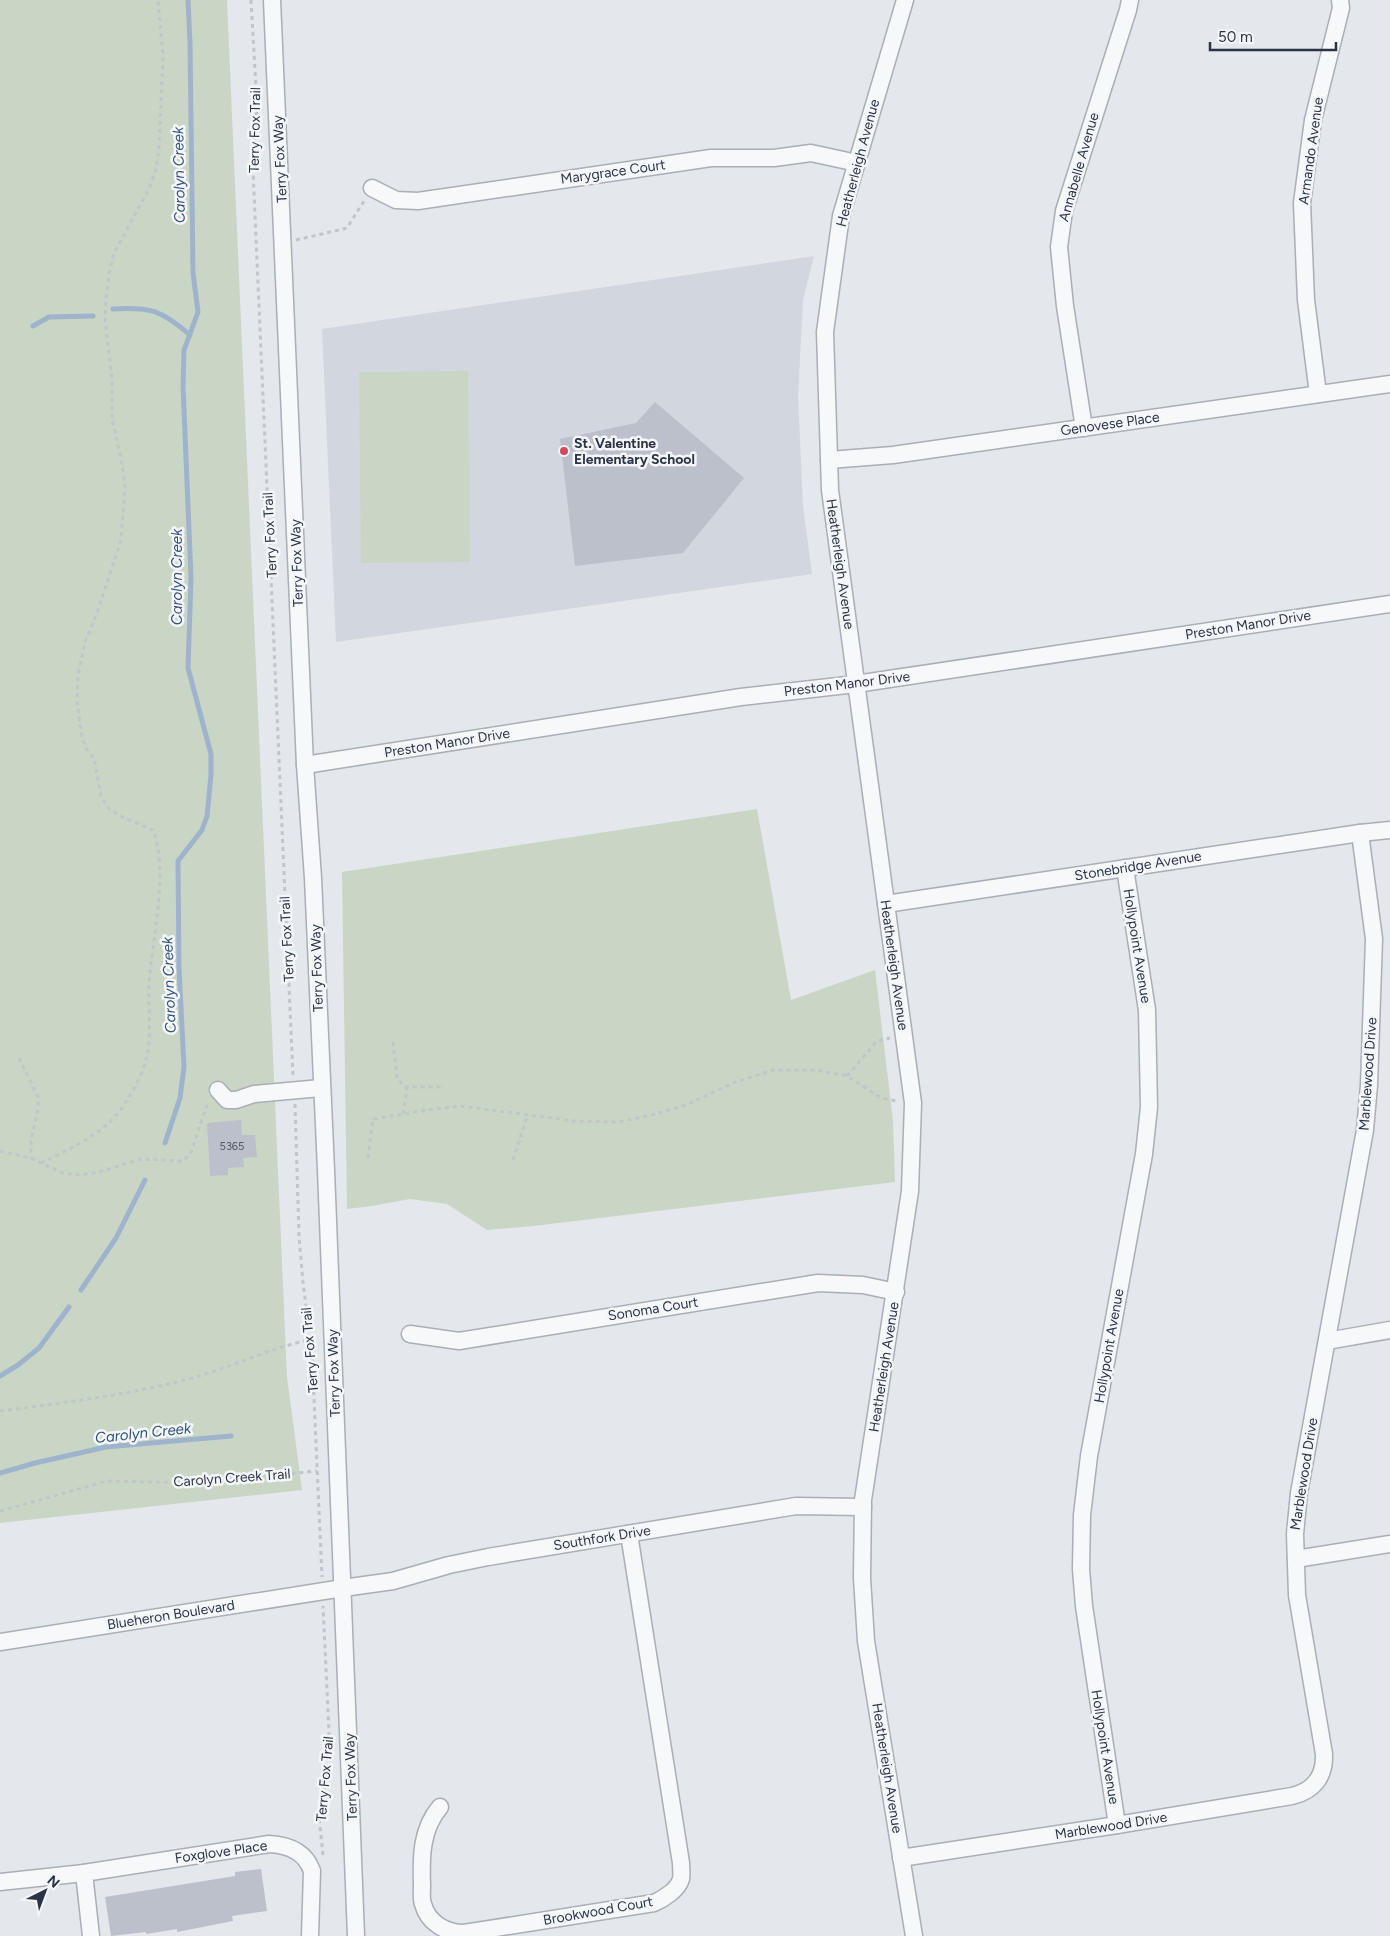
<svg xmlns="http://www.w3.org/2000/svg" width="1390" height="1936" viewBox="0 0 1390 1936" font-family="Figtree,sans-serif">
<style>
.built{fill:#d2d6de}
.green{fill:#c9d6c5}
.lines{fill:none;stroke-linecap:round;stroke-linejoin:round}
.stream{stroke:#9fb4cc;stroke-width:5}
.building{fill:#bbc0ca}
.minor-casing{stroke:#a9aeb7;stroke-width:19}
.path{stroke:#c2c5cb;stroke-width:3;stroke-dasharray:4 4;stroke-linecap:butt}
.minor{stroke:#f7f8fa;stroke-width:16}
.poi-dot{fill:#d1495b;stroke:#f4f6f9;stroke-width:2}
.labels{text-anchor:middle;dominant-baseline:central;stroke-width:5;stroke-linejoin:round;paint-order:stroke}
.number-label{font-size:11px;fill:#4f5766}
.street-label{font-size:14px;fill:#2b3445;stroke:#f4f6f9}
.poi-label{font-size:14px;font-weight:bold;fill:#2b3445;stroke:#f4f6f9;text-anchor:start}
.water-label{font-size:15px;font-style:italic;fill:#34527a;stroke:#f4f6f9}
</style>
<rect width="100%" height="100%" fill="#e4e7ec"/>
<path class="built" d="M814 256 803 300 798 396 803 506 812 574 336 642 322 329Z"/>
<g class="green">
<path d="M0 0H227L287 1377 302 1490 0 1523Z"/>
<path d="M468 371 470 562 361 563 359 372Z"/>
<path d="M757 809 791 1000 875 970 893 1121 895 1182 534 1226 487 1230 447 1204 410 1199 372 1206 347 1209 342 872Z"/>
</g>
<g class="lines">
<g class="stream">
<path d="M113 309C151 307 161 310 190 335"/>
<path d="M33 326 49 317 93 316"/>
<path d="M165 1143 180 1098 184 1067 179 968 178 861 202 830 207 816 211 775V754L188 668 191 578 183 386 184 350 198 312 193 273 190 43 188 0"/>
<path d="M81 1290 116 1238 145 1180"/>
<path d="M0 1376 18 1365 39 1348 69 1307"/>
<path d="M0 1473 35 1463 106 1447 231 1436"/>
</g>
</g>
<g class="building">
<path d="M655 402 744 478 683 553 575 566 560 439 636 423Z"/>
<path d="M241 1120 242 1135H255L257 1157 243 1158 244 1167 228 1168V1175L210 1176 207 1123Z"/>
<path d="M261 1869 267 1911 232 1916 233 1921 177 1932V1929L146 1934V1932L111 1936 105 1897 235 1876V1872Z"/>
</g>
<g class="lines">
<defs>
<g id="minor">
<path d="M272 0 305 765 313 878 326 1170 356 1936"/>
<path d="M905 0 841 216 825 332 830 490 913 1103 910 1191 863 1500 862 1578 866 1641 914 1936"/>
<path d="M372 188 396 200 418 201 711 158H774L811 153 857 163"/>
<path d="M1318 394 1306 300 1302 203 1313 120 1341 8 1340 0"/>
<path d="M1084 428 1065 306 1059 247 1064 211 1128 10 1130 0"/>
<path d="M829 460 893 455 1390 384"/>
<path d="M305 765 741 697 856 684 1390 604"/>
<path d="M886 904 1360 833 1390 830"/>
<path d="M218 1090 227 1100H236L254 1094 321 1088"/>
<path d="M410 1334 459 1341 818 1283 863 1285 896 1292"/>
<path d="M1327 1341 1390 1330"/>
<path d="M1296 1559 1390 1544"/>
<path d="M0 1642 343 1588 393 1581 449 1565 488 1557 796 1506 863 1507"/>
<path d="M440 1807C421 1829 421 1858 422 1885 422 1891 421 1899 423 1904 428 1923 446 1933 464 1933L654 1903C663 1899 678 1890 681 1879 682 1874 681 1868 681 1863L629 1534"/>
<path d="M1117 1825 1084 1606 1081 1569 1082 1515 1089 1456 1144 1154 1149 1107 1147 1010 1125 868"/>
<path d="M901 1858 1117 1825 1292 1796C1314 1791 1325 1776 1324 1754L1297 1595 1295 1534 1299 1493 1365 1130 1369 1085 1374 939 1360 833"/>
<path d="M0 1882 84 1873"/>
<path d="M91 1936 84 1873 269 1844C288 1845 305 1851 312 1871L310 1936"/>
</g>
</defs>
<use href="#minor" class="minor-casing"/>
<g class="path">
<path d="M251 0 257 105 253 170 293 1076"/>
<path d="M296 240 347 228 364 201"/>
<path d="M393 1042 397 1078 405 1087H445"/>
<path d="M19 1058 38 1097V1109L31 1141V1158"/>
<path d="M847 1076 877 1041 890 1038"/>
<path d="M295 1104 299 1236 303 1282 312 1354 322 1577"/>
<path d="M403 1114 407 1088"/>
<path d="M0 1151 31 1158 62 1173 80 1175 99 1172 141 1159 182 1161 190 1155 208 1102"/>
<path d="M368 1158 373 1119 427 1110 461 1106 574 1121 618 1122 652 1115 686 1105 733 1083 773 1070H815L847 1076 881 1098 897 1101"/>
<path d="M513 1160 527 1116"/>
<path d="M41 1163C67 1150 98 1137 117 1114 128 1101 142 1076 146 1060 152 1037 148 1009 149 984 152 941 169 869 153 830L124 818 108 808 101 796 94 758 86 748 82 737 77 702 78 675 85 642 98 610 121 540 125 486 121 459 112 419V378L105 320 106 298 109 274 114 253 149 189 156 169 159 148 163 56 158 0"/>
<path d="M0 1411C61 1403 121 1396 181 1381 225 1370 267 1349 312 1339"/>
<path d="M0 1511 107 1481 199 1483 317 1471"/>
<path d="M323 1855 319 1817 320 1806 327 1779 329 1732 323 1606"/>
</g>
<use href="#minor" class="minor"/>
</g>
<circle class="poi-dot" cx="564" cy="451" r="5"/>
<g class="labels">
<g class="number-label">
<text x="232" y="1146">5365</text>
</g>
<g class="street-label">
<text transform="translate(255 130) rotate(-89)">Terry Fox Trail</text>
<text transform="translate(1311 151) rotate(-82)">Armando Avenue</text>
<text transform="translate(280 159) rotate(-93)">Terry Fox Way</text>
<text transform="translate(858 163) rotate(-75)">Heatherleigh Avenue</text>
<text transform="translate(1079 167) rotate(-74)">Annabelle Avenue</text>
<text transform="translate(613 172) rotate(-8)">Marygrace Court</text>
<text transform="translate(1110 424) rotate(-8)">Genovese Place</text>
<text transform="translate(270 535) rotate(-93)">Terry Fox Trail</text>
<text transform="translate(297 563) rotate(-92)">Terry Fox Way</text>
<text transform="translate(840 564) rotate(82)">Heatherleigh Avenue</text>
<text transform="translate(1248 625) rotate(-9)">Preston Manor Drive</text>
<text transform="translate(847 684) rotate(-7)">Preston Manor Drive</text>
<text transform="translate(447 743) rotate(-9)">Preston Manor Drive</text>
<text transform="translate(1138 866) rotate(-9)">Stonebridge Avenue</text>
<text transform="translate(287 939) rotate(-93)">Terry Fox Trail</text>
<text transform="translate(1137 946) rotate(81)">Hollypoint Avenue</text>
<text transform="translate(894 965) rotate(82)">Heatherleigh Avenue</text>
<text transform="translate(317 968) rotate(-92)">Terry Fox Way</text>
<text transform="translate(1368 1074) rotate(-86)">Marblewood Drive</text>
<text transform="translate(653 1309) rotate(-9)">Sonoma Court</text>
<text transform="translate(1109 1346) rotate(-80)">Hollypoint Avenue</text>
<text transform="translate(310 1350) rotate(-95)">Terry Fox Trail</text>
<text transform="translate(884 1367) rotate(-81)">Heatherleigh Avenue</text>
<text transform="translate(334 1373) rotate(-92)">Terry Fox Way</text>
<text transform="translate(1304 1474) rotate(-81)">Marblewood Drive</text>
<text transform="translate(232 1478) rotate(-4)">Carolyn Creek Trail</text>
<text transform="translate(602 1538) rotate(-9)">Southfork Drive</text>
<text transform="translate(171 1615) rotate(-9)">Blueheron Boulevard</text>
<text transform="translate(1105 1747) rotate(81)">Hollypoint Avenue</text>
<text transform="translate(887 1768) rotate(81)">Heatherleigh Avenue</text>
<text transform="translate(351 1777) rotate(-92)">Terry Fox Way</text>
<text transform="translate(325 1779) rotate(-85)">Terry Fox Trail</text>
<text transform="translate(1111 1826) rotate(-9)">Marblewood Drive</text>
<text transform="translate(221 1852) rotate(-8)">Foxglove Place</text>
<text transform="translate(598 1911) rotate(-10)">Brookwood Court</text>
</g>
<g class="poi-label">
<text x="574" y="443">St. Valentine<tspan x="574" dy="16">Elementary School</tspan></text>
</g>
<g class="water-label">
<text transform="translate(179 175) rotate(-91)">Carolyn Creek</text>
<text transform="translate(177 577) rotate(-90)">Carolyn Creek</text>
<text transform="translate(169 985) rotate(-92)">Carolyn Creek</text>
<text transform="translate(143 1433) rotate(-6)">Carolyn Creek</text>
</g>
</g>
<g transform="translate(45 1891) rotate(42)" stroke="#f4f6f9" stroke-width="4" paint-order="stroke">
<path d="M0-4L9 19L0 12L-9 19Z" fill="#2b3445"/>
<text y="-8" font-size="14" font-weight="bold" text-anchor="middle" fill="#2b3445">N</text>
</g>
<path d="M1210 42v8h126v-8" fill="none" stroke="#2b3445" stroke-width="2.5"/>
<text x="1218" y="42" font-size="15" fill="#2b3445" stroke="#f4f6f9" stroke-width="4" paint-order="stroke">50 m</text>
</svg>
